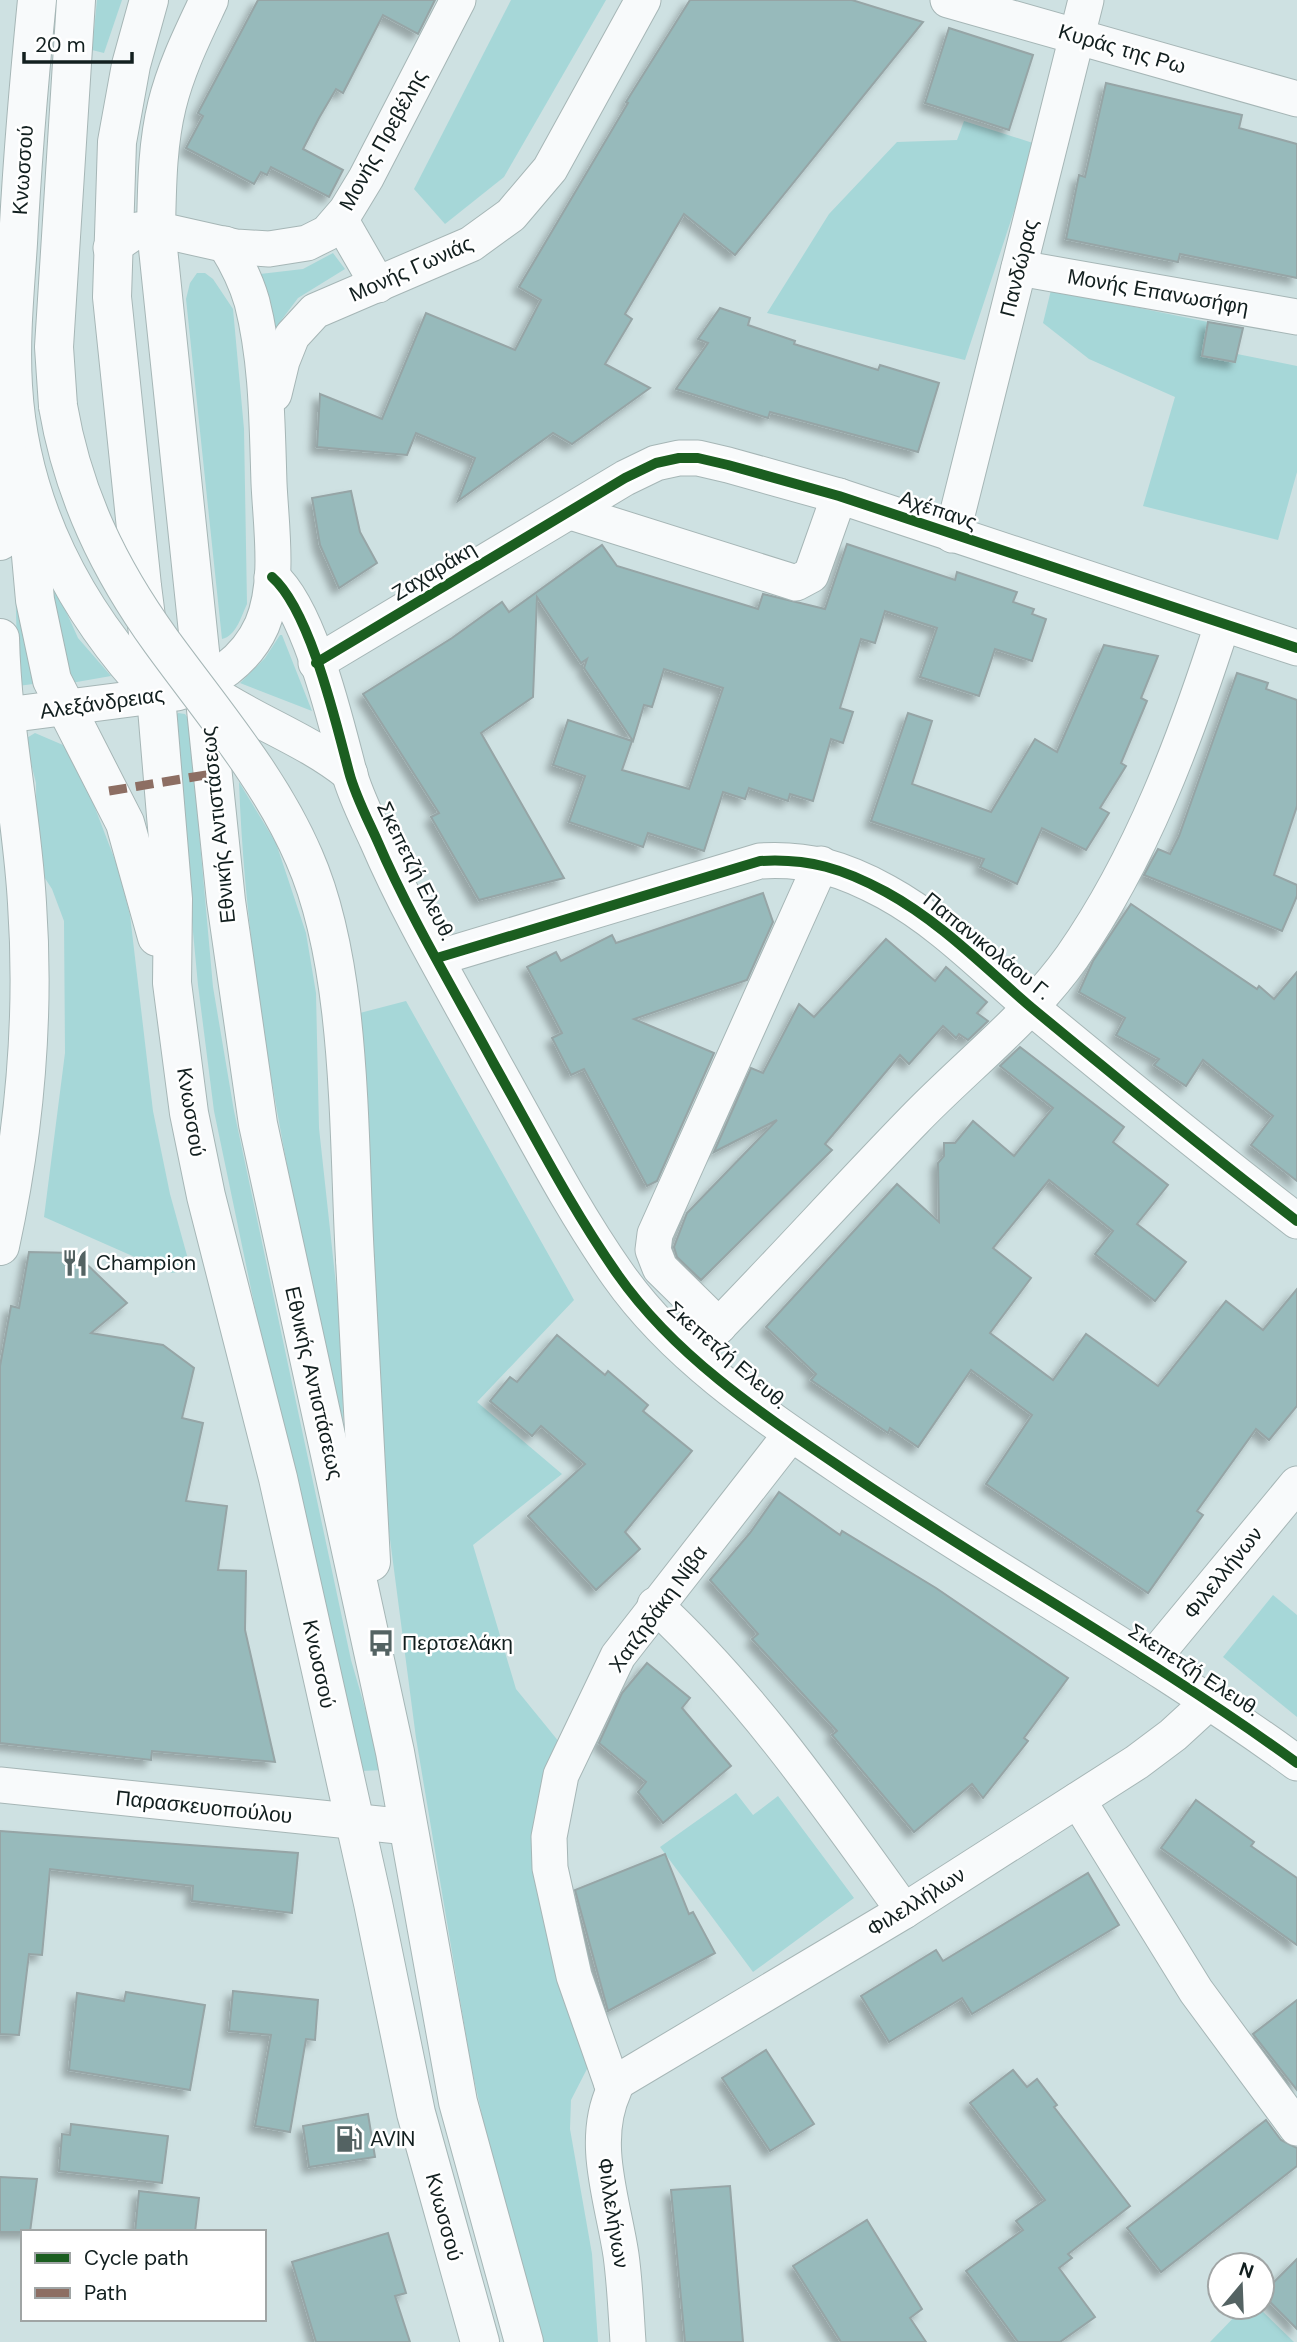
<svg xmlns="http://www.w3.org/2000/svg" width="1297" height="2342" viewBox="0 0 1297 2342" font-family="'DM Sans',sans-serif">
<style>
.green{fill:#a6d7d8}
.building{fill:#97babb;stroke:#96a5a6;stroke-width:2;filter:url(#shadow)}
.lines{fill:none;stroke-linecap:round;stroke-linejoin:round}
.minor-casing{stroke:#a6b6b6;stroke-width:37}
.major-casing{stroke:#a6b6b6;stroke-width:40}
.minor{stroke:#f8fafb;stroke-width:35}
.major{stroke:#f8fafb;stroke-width:38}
.major-bridge-casing{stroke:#a6b6b6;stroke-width:40;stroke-linecap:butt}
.major-bridge{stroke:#f8fafb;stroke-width:38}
.quiet{stroke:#8d6e63;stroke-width:9;stroke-dasharray:18 9;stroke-linecap:butt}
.cycleway-casing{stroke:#fff;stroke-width:15}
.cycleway{stroke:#1b5e20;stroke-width:10}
.labels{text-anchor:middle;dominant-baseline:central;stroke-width:5;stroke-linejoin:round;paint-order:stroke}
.street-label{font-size:21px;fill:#121f1f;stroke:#fff}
.poi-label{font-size:21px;fill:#121f1f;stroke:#fff;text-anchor:start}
</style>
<defs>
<filter id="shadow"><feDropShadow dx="-6" dy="6" stdDeviation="3.5" flood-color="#0004"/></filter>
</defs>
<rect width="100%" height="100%" fill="#cee1e2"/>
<g class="green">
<path d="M97 0H122L104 53 92 50Z"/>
<path d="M511 0H606L504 177 445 224 414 189Z"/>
<path d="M964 121 1036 144 965 360 767 313 829 214 897 142 957 140Z"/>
<path d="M333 253 345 269 298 298 274 330 272 308 260 274 303 269Z"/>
<path d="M197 273H205L213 279 233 309 244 429 247 604C241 617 236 636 222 639L186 299 190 283Z"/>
<path d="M1051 290 1208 322 1202 356 1235 362 1237 354 1297 366V472L1278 540 1143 506 1175 397 1089 359 1043 323Z"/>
<path d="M14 539 33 684 18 686Z"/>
<path d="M46 567 78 638 111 676 71 683Z"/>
<path d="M280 635H282L312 711 240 683 265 658Z"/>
<path d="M178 713 185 714 189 720 213 987 234 1111 351 1660 383 1770 361 1771 286 1457 214 1111 198 985 173 719Z"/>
<path d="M35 733 63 745 87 787 118 868 130 915 153 1111 170 1194 191 1270 171 1273 44 1217 65 1053 64 921 52 889 37 866 36 783 25 739Z"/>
<path d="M239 782 276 843 306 933 316 993 319 1128 342 1340 343 1433C297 1217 247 1003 239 782Z"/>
<path d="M406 1001 574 1300 477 1402 562 1474 473 1545 516 1689 564 1748 534 1817 532 1854 588 2067 571 2100 570 2129 592 2254 598 2342H536L504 2216 471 2065 416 1738 385 1501 356 1014Z"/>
<path d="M1273 1595 1297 1615V1717L1223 1657Z"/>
<path d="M736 1793 753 1815 778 1796 854 1898 753 1972 660 1847Z"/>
<path d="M1244 2307H1258L1294 2342H1210Z"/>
</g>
<g class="building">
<path d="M258 0H435L418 34 383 15 343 93 336 89 319 118 303 149 343 170 329 197 271 167 267 175 261 172 254 184 186 148 203 116 198 113Z"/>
<path d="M690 0H852L923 22 735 255 684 214 625 314 632 319 605 364 650 388 572 444 553 433 458 501 475 458 416 433 407 455 317 447 320 394 382 419 426 313 515 350 541 300 519 287 628 103 626 102Z"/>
<path d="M949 28 1033 55 1009 130 925 103Z"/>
<path d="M1106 83 1242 115 1239 128 1297 144V278L1180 254 1178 262 1066 239 1079 175 1085 177Z"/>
<path d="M720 308 750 318 748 325 795 341 794 344 878 370 880 365 939 383 918 452 770 412 768 418 676 389 708 343 698 339Z"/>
<path d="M1208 322 1243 328 1235 362 1202 356Z"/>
<path d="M351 491 360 532 377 563 339 588 320 545 312 498Z"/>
<path d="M847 544 955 580 957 572 1017 592 1013 602 1034 609 1032 614 1046 619 1032 661 995 649 979 696 920 677 937 628 885 611 875 643 861 639 840 708 853 712 843 743 831 739 813 801 790 794 788 801 749 788 745 799 723 792 704 851 648 833 643 847 569 822 585 776 553 765 568 720 632 741 622 770 689 789 723 688 664 669 652 707 644 705 633 741 584 668 587 659 581 663 537 597 533 697 481 733 564 878 479 900 431 817 439 813 363 694 452 638 502 602 509 612 602 545 617 566 758 609 763 594 825 609Z"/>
<path d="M1104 645 1158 656 1141 698 1147 701 1121 763 1126 766 1100 808 1109 813 1086 850 1042 828 1017 884 980 867 984 859 871 821 908 713 932 721 912 784 991 812 1035 739 1057 752Z"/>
<path d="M1237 673 1268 683 1266 689 1297 700V806L1274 875 1297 885V896L1282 931 1144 875 1158 849 1170 854 1179 836Z"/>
<path d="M763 893 773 922 747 980 634 1019 714 1053 657 1181 647 1186 584 1069 571 1075 552 1038 562 1033 527 967 556 952 561 961 612 935 616 943Z"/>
<path d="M1131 904 1257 989 1259 986 1274 999 1297 972V1181L1251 1145 1273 1116 1203 1060 1186 1086 1154 1065 1159 1059 1116 1035 1125 1018 1079 992 1093 961Z"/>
<path d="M886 939 935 981 946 967 987 1002 977 1013 988 1021 968 1040 959 1034 956 1038 943 1026 909 1064 900 1055 825 1144 832 1150 701 1280 677 1257 674 1247 687 1213 777 1120 714 1152 751 1068 763 1073 799 1004 814 1017Z"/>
<path d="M1020 1047 1124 1127 1113 1142 1168 1185 1137 1224 1186 1262 1155 1301 1095 1254 1113 1231 1049 1180 993 1248 1031 1278 990 1333 1053 1380 1086 1334 1158 1386 1226 1301 1263 1330 1297 1289V1406L1269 1440 1256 1429 1197 1511 1203 1515 1148 1593 986 1484 1032 1415 971 1370 918 1447 890 1428 888 1433 811 1380 816 1374 766 1327 897 1184 939 1222 938 1163 944 1156V1143H955L973 1121 1014 1156 1053 1108 1000 1066Z"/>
<path d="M29 1252 75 1253 127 1303 91 1333 163 1345 194 1368 182 1418 203 1423 186 1501 227 1506 218 1570 246 1571 245 1630 275 1762 152 1751 151 1760 0 1743V1366L11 1306 19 1308Z"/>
<path d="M557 1335 605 1375 608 1371 648 1405 643 1411 692 1451 625 1532 640 1549 596 1590 528 1516 585 1464 541 1426 532 1436 490 1401 510 1377 517 1382Z"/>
<path d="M779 1492 840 1535 842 1531 936 1588 1068 1678 1024 1738 1028 1741 983 1798 972 1784 914 1832 832 1735 837 1731 752 1639 758 1634 710 1580 750 1533Z"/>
<path d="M647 1663 690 1698 682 1708 731 1766 663 1823 638 1792 646 1782 599 1743 622 1693Z"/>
<path d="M1196 1800 1254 1842 1251 1846 1297 1878V1945L1161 1848Z"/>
<path d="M0 1831 298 1853 292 1913 192 1901 193 1886 50 1869 42 1955 29 1954 19 2035 0 2034Z"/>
<path d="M665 1854 689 1914 693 1912 715 1953 608 2011 575 1890Z"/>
<path d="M1088 1873 1119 1925 972 2014 962 1998 889 2042 861 1996 936 1950 943 1961Z"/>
<path d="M233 1991 318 2000 315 2040 306 2039 290 2132 255 2126 271 2035 229 2031Z"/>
<path d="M126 1992 205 2005 190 2090 69 2070 77 1993 124 2001Z"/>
<path d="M1297 2000V2090L1253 2034Z"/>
<path d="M766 2050 814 2124 770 2151 722 2078Z"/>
<path d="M1013 2070 1027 2087 1037 2079 1057 2105 1054 2107 1130 2206 1068 2254 1072 2258 1059 2268 1095 2317 1060 2342H1018L966 2271 1023 2230 1016 2221 1045 2200 970 2103Z"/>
<path d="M368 2114 375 2157 309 2167 303 2126Z"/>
<path d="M1266 2120 1281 2140 1297 2148V2166L1161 2272 1127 2228Z"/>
<path d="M71 2124 168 2136 162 2183 59 2171 62 2134 70 2135Z"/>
<path d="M0 2177 37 2179 30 2232H0Z"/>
<path d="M730 2186 743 2342H685L671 2190Z"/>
<path d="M139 2191 199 2198 195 2232H135Z"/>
<path d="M867 2220 922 2309 910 2318 926 2342H841L793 2266Z"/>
<path d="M388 2233 406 2293 395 2296 410 2342H316L292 2262Z"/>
<path d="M1297 2259V2329L1262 2294Z"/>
</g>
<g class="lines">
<defs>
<g id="minor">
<path d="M948 0 1297 99"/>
<path d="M340 219 378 285"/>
<path d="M111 248 137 230 156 229 236 247 269 249 307 243 327 233 346 211 366 178 458 0"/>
<path d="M1019 268 1297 317"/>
<path d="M274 394 282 361 292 336 315 311 471 244 511 215 550 169 643 0"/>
<path d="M571 512 796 583 811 575 839 496"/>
<path d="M952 535 1086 0"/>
<path d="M272 577C310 610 336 723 349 772 355 795 367 818 377 840 410 917 454 990 494 1064 534 1135 571 1208 618 1275 677 1359 768 1418 852 1475 999 1574 1154 1659 1297 1763"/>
<path d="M316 663 625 478 656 463 679 458H698L728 465 839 496 1297 648"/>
<path d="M202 686C249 720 304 737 350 774"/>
<path d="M0 716 177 693C213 683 246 661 262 625 280 582 271 528 269 483 267 422 267 361 252 302 246 281 237 263 225 244"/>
<path d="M437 958 760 861C809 858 844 869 886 892 941 922 985 968 1032 1008 1119 1080 1207 1152 1297 1221"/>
<path d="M719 1326 660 1268 653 1250 655 1234 821 864"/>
<path d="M691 1354C767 1278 839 1197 914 1120 966 1066 1028 1019 1072 957 1142 856 1185 740 1222 625"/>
<path d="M655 1605C751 1694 828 1805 904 1911"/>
<path d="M1149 1663 1297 1484"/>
<path d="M0 1785 408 1827"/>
<path d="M1078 1800 1196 1991 1297 2128"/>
<path d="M612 2085 904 1911 1137 1762 1173 1735 1209 1702"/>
<path d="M628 2342C626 2313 625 2284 621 2255 613 2201 590 2142 614 2090L574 1976 550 1868 549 1837 561 1775 618 1656 791 1434"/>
</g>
<g id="major">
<path d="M37 0C29 81 22 162 18 243 15 290 10 339 13 386 20 505 75 611 156 696"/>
<path d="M149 0 131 65 117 142 112 297 142 586 156 696 173 899 172 983 189 1113 206 1196 278 1478 373 1903 416 2113 480 2342"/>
<path d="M209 0C193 34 176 68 167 105 157 146 157 188 156 229L226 901 258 1124 395 1752 458 2102 524 2342"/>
<path d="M58 406 54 347 76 0"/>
<path d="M27 511 35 600 52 680 125 823 157 937"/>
<path d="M0 541 7 437"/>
<path d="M0 638C2 727 22 814 27 903 35 1020 25 1131 0 1246"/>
<path d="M355 1259 371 1562"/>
</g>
</defs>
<use href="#minor" class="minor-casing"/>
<use href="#major" class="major-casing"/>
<use href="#minor" class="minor"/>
<use href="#major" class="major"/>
<defs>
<path id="major-bridge" d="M58 406C73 494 109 569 161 641 211 710 270 778 304 857 353 968 348 1137 355 1259"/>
</defs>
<use href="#major-bridge" class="major-bridge-casing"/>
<use href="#major-bridge" class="major-bridge"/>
<path class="quiet" d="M109 791 212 774"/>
<defs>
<g id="cycleway">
<path d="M272 577C310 610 336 723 349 772 355 795 367 818 377 840 410 917 454 990 494 1064 534 1135 571 1208 618 1275 677 1359 768 1418 852 1475 999 1574 1154 1659 1297 1763"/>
<path d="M316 663 625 478 656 463 679 458H698L728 465 839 496 1297 648"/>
<path d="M437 958 760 861C809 858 844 869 886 892 941 922 985 968 1032 1008 1119 1080 1207 1152 1297 1221"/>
</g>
</defs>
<use href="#cycleway" class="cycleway-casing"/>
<use href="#cycleway" class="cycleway"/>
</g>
<defs>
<symbol id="restaurant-bare" viewBox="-9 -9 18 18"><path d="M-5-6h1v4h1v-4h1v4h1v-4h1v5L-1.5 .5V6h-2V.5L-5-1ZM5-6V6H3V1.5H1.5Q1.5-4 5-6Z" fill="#546363" stroke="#fff" stroke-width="2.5" paint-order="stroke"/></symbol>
<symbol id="bus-bare" viewBox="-9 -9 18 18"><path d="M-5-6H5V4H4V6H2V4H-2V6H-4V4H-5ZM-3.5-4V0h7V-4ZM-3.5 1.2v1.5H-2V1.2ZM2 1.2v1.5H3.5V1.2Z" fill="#546363" stroke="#fff" stroke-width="2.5" paint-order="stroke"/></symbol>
<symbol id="fuel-bare" viewBox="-9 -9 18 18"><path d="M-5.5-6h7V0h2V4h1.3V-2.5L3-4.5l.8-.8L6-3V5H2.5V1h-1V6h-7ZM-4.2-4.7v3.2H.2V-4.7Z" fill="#546363" stroke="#fff" stroke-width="2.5" paint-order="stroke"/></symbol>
</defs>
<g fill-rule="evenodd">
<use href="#restaurant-bare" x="56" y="1244" width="38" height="38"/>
<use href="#bus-bare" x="362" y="1624" width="38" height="38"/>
<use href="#fuel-bare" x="330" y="2120" width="38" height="38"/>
</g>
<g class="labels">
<g class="street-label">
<text transform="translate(1122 49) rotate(16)">Κυράς της Ρω</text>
<text transform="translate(383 140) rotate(-61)">Μονής Πρεβέλης</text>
<text transform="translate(23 170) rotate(-86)">Κνωσσού</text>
<text transform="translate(1019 268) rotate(-76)">Πανδώρας</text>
<text transform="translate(411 269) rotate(-24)">Μονής Γωνιάς</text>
<text transform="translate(1158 292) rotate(10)">Μονής Επανωσήφη</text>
<text transform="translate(938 510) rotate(19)">Αχέπανς</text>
<text transform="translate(434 571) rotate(-31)">Ζαχαράκη</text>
<text transform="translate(102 703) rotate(-8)">Αλεξάνδρειας</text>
<text transform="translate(218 825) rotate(-96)">Εθνικής Αντιστάσεως</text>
<text transform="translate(416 871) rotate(64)">Σκεπετζή Ελευθ.</text>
<text transform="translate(987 946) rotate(39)">Παπανικολάου Γ.</text>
<text transform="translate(191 1112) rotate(81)">Κνωσσού</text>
<text transform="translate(727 1355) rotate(41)">Σκεπετζή Ελευθ.</text>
<text transform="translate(314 1383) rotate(77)">Εθνικής Αντιστάσεως</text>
<text transform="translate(1223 1573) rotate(-51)">Φιλελλήνων</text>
<text transform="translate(658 1609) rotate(-54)">Χατζηδάκη Νίβα</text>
<text transform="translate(319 1664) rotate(78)">Κνωσσού</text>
<text transform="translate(1194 1670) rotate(33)">Σκεπετζή Ελευθ.</text>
<text transform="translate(204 1807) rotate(6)">Παρασκευοπούλου</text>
<text transform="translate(916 1902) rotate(-32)">Φιλελλήλων</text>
<text transform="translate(613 2213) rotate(81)">Φιλλελήνων</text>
<text transform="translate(444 2217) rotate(75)">Κνωσσού</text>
</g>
<g class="poi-label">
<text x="96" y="1263">Champion</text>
<text x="402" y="1643">Περτσελάκη</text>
<text x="370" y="2139">AVIN</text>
</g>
</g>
<rect x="21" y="2230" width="245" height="91" fill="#ffffff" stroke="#a0a5a5" stroke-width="2"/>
<rect x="35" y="2253" width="35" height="10" fill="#1b5e20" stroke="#a0a5a5" stroke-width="2"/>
<text x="84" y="2265" font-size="21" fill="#121f1f">Cycle path</text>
<rect x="35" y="2288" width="35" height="10" fill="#8d6e63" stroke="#a0a5a5" stroke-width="2"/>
<text x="84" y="2300" font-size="21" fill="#121f1f">Path</text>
<g transform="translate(1241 2286) rotate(19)"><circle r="33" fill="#ffffff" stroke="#a0a5a5" stroke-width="2"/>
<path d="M0-5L12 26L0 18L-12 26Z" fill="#546363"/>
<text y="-10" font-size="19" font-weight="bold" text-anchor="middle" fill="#121f1f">N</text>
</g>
<path d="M24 52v10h108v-10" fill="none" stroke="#121f1f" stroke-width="3.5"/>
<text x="35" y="52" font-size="21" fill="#121f1f" stroke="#ffffff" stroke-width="5" paint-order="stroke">20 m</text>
</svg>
